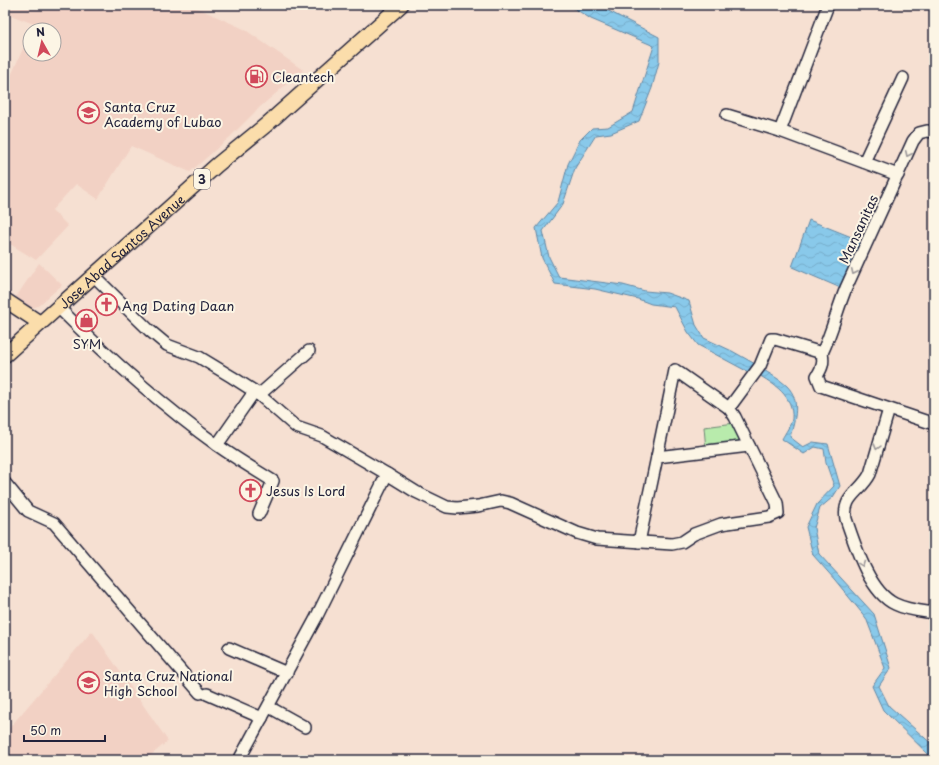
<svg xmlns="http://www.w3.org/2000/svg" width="939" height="765" viewBox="0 0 939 765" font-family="'Playpen Sans',sans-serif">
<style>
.built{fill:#f2d1c4}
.pitch{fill:#b8ebac;stroke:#6d8674}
.water{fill:url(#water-waves);stroke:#6086a4}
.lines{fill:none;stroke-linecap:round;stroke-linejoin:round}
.minor-casing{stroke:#22223b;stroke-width:14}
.major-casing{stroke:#22223b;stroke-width:17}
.minor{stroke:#fcf5e5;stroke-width:11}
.major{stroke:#fbddab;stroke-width:14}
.oneway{stroke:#9a9698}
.labels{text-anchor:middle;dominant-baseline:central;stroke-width:4;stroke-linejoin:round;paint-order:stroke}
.shield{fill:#fcf5e5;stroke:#63616e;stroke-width:1}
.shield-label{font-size:12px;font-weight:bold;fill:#22223b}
.poi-label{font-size:13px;fill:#22223b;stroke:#fcf5e5;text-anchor:start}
.street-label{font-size:13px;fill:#22223b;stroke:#fcf5e5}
</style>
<defs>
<pattern id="water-waves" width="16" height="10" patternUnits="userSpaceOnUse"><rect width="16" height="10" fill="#89c9ea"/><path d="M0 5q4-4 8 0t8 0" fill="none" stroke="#76acca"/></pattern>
</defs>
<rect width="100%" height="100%" fill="#f6e0d2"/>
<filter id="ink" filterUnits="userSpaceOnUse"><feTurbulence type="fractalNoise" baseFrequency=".025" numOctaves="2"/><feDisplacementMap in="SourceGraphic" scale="8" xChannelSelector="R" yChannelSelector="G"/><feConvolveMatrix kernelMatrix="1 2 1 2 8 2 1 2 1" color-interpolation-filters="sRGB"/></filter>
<g filter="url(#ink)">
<g class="built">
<path d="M5 5H191L244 29 303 70 260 107 230 137 190 172 131 146 98 199 76 184 52 210 68 226 36 260 5 241V89L30 33V54H54V30H31L34 24 5 13Z"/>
<path d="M39 263 62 285 38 306 31 308 16 297Z"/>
<path d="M92 631 168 741 145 760H5V733Z"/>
</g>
<path class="pitch" d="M735 423 747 445 706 450 704 427Z"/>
<g class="water">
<path d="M569 5H597L659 37V62L652 88 639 121 611 133 596 135 575 168 563 204 543 231 549 257 559 277 623 285 645 291 667 293 689 301 696 325 704 338 732 351 757 365 752 374 698 345 688 332 675 307 651 304 638 299 595 289 555 284 542 258 536 228 558 202 568 164 580 140 592 128 608 127 633 112 654 46 591 19Z"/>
<path d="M809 220 864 242 843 289 792 267Z"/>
<path d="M761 368C769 374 780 379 787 386 801 400 795 420 790 437L803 447 813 442 828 444 840 486 833 497 820 508 814 528 819 554 874 614 891 668 879 686 889 706 934 746V760L883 710 872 686 885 668 866 618 835 580 813 555 806 527 817 504 834 486 826 463 824 449 815 447 804 454 782 439C785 433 791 425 792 419 794 396 774 384 757 374Z"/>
</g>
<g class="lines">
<defs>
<g id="minor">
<path d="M727 115 780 131 898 175"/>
<path d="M780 131 828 5"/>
<path d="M864 162 903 78"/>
<path d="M94 276 149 330 167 345 199 357 232 377 257 393 296 427 322 436 387 474 416 492 447 507 457 508 478 506 501 501 510 503 577 533 597 539 672 544 682 542 694 534 721 524 769 517 778 513 777 503 735 417 729 408 760 366 771 339H775L822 353C824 363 822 368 817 376L821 386 934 424"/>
<path d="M58 307C108 357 160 404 217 445 235 458 254 469 273 481L259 514"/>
<path d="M822 353C832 332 837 310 846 288 868 239 891 190 913 141L919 133 927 131 934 132"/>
<path d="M259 395 309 351"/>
<path d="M889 409 870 474C861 492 842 496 846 519 855 545 869 592 895 604 907 610 921 611 934 613"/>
<path d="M217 445 254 392"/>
<path d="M657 457 675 370 729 408"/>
<path d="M5 483 28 511 54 523 200 693"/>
<path d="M639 542 657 457 749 446"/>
<path d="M229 648 287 673"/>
<path d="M207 694 262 718"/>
<path d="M269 707 305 727"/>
<path d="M239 760 316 618 387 474"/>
</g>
<g id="major">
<path d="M5 300 40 323"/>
<path id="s1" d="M5 355 217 165 266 125 401 5"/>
</g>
</defs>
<use href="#minor" class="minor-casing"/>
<use href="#major" class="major-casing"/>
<use href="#minor" class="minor"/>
<use href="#major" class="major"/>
</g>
<defs><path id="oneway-chevron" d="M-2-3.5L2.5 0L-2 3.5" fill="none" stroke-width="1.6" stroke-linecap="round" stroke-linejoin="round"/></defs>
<g class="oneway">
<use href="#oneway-chevron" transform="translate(908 154) rotate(115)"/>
<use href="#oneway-chevron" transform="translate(854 272) rotate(115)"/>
<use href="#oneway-chevron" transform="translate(877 447) rotate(106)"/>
<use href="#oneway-chevron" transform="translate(862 564) rotate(69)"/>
</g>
</g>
<defs>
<symbol id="fuel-ring" viewBox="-11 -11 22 22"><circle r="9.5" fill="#fcf5e5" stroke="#d1495b" stroke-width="1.5"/><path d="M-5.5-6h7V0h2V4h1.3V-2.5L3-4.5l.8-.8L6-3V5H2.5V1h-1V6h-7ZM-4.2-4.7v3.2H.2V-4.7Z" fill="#d1495b"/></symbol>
<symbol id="school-ring" viewBox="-11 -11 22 22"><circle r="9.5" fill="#fcf5e5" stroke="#d1495b" stroke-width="1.5"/><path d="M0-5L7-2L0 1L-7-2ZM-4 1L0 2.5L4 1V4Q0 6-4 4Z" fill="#d1495b"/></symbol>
<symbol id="church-ring" viewBox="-11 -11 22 22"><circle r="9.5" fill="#fcf5e5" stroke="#d1495b" stroke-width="1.5"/><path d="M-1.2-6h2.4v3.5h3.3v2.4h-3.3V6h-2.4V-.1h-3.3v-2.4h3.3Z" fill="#d1495b"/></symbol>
<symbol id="shop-ring" viewBox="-11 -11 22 22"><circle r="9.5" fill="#fcf5e5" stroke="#d1495b" stroke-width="1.5"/><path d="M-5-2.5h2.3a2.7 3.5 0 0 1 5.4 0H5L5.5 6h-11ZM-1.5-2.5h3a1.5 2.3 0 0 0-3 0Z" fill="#d1495b"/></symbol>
</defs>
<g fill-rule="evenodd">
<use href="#fuel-ring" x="244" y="64" width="25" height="25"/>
<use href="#school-ring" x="76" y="100" width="25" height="25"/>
<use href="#church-ring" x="94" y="292" width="25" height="25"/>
<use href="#shop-ring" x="74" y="308" width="25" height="25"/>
<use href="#church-ring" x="238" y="478" width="25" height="25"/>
<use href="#school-ring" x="76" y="670" width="25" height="25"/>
</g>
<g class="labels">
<rect class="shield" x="194" y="169" width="16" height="20" rx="3"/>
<g class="shield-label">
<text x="202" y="179">3</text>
</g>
<g class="poi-label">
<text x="272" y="76">Cleantech</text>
<text x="104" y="106">Santa Cruz<tspan x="104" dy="15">Academy of Lubao</tspan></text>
<text x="122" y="305">Ang Dating Daan</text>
<text x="87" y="343" text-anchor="middle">SYM</text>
<text x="266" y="490">Jesus Is Lord</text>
<text x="104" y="675">Santa Cruz National<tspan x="104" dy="15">High School</tspan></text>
</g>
<g class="street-label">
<text transform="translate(858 229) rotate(-65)">Mansanitas</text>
<text stroke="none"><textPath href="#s1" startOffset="156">Jose Abad Santos Avenue</textPath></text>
</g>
</g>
<rect width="939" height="765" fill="none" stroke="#fcf5e5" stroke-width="20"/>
<rect x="10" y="10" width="919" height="745" fill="none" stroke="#22223b" stroke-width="1.5" filter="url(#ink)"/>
<g transform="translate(42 42) rotate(352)"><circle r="19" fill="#fcf5e5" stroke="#a5a1a1"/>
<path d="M0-3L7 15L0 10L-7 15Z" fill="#d1495b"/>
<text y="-6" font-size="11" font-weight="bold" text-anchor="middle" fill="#22223b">N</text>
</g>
<path d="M24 735v6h81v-6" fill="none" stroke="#22223b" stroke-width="2"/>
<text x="30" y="735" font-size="12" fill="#22223b" stroke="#fcf5e5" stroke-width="3" paint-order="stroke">50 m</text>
</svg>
